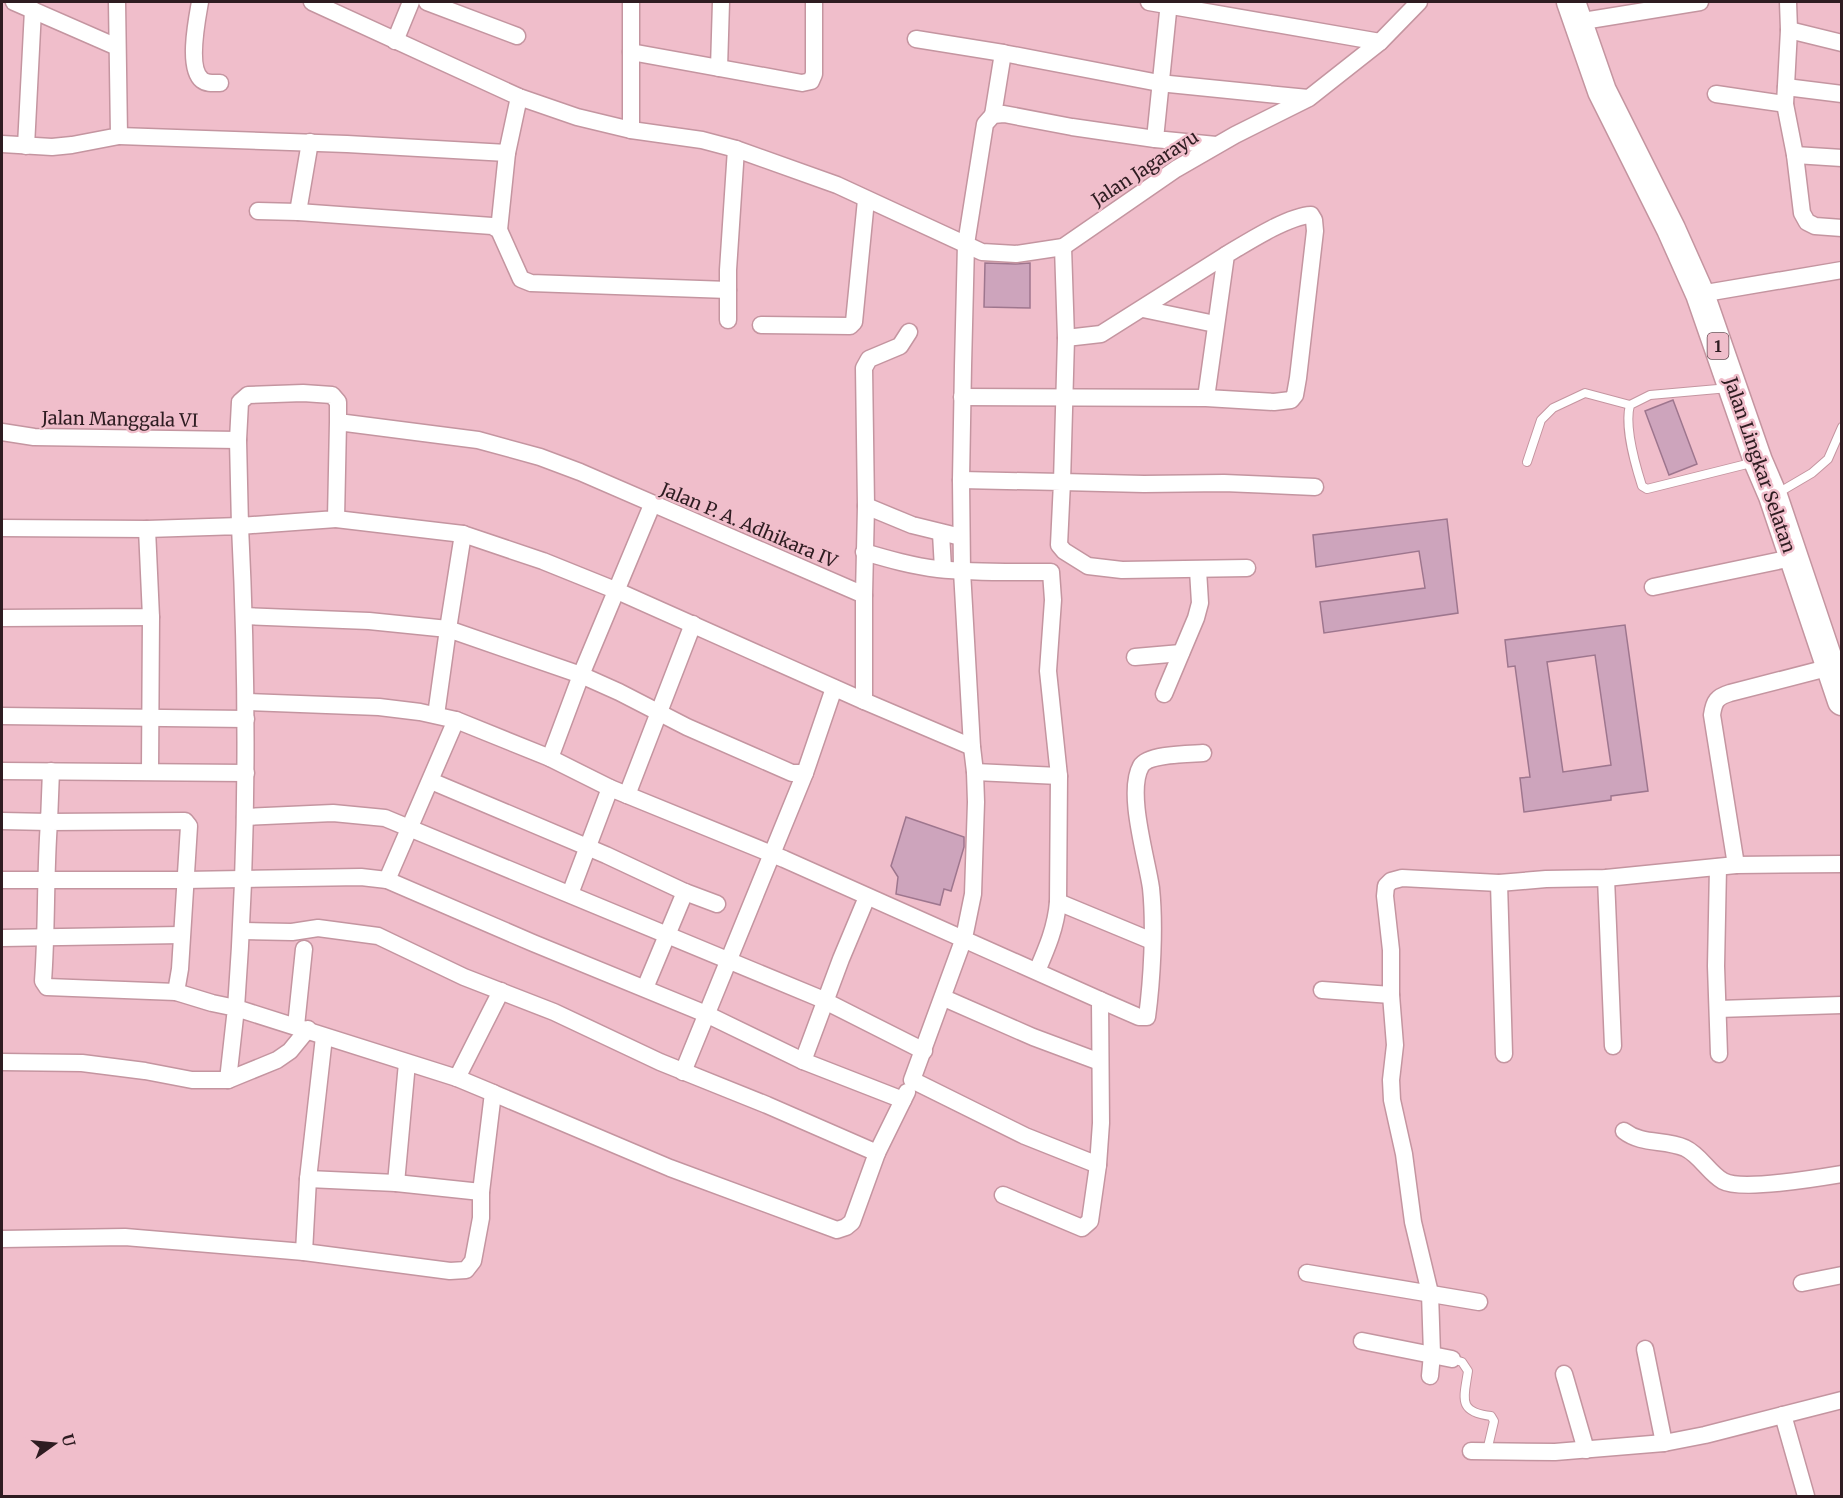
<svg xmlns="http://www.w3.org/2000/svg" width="1843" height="1498" viewBox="0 0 1843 1498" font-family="Merriweather,serif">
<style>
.building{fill:#cda4bc;stroke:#9e768e;stroke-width:1.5;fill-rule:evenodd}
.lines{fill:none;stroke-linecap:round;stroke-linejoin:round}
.service-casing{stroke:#c495a0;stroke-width:10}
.minor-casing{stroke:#c495a0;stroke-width:19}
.trunk-casing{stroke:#c495a0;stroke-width:31}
.service{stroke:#fff;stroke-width:8}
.minor{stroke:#fff;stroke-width:16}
.trunk{stroke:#fff;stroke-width:28}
.labels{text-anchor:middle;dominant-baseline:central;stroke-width:5;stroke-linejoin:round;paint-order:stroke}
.shield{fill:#f0becb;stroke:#684d54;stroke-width:1.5}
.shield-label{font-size:16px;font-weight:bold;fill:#2e1c21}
.street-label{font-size:18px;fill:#2e1c21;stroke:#f0becb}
</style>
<rect width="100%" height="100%" fill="#f0becb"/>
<g class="building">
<path d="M985 263 1016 264 1030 263V308L984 307Z"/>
<path d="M1673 400 1697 464 1669 475 1645 411Z"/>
<path d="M1447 519 1458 613 1324 633 1320 602 1425 588 1419 551 1316 567 1313 535Z"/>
<path d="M1625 625 1648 791 1611 796V800L1524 812 1520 778 1530 777 1515 666 1508 667 1505 640ZM1595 655 1611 765 1563 772 1547 662Z"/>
<path d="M906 817 964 837V847L951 891 944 889 940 905 896 894 898 877 891 866Z"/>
</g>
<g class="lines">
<defs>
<g id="service">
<path d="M1729 388 1650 395 1630 405C1624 427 1635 464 1642 486L1647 489 1755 462"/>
<path d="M1527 462 1541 420 1553 408 1585 393 1630 405"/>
<path d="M1778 493 1812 473 1828 459 1842 427"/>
<path d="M1452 1359 1462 1362 1468 1371C1464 1398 1457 1412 1491 1416L1494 1421 1487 1451"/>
</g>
<g id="minor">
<path d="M14 2 117 47"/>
<path d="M200 2C197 19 187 68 202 80 207 84 214 83 220 83"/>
<path d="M312 2 519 97 577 117 631 130 702 140 736 149 837 185 982 252 1016 254 1063 247 1176 169 1235 135 1309 98 1380 42 1419 2"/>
<path d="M427 2 517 36"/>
<path d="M631 2V130"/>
<path d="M1149 2 1380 42"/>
<path d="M1169 2 1155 139 1216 145"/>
<path d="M1788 2 1789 30 1785 104 1795 155 1802 213 1807 222 1815 226 1842 228"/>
<path d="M1577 22 1700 2"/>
<path d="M1789 30 1842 43"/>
<path d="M916 39 1003 53 1159 83 1308 98"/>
<path d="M395 41 411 2"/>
<path d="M631 52 802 83 811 81 814 74V2"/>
<path d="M719 68 721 2"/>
<path d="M1786 87 1842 94"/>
<path d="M1716 94 1785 104"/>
<path d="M993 115 1003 53"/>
<path d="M119 136 347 144 507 153 519 97"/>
<path d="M2 144 52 147 72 145 119 136 117 2"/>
<path d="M26 146 33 10"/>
<path d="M1795 155 1842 158"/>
<path d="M258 211 298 212 492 226 499 230 521 279 531 283 728 290V270L736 149"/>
<path d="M298 212 310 142"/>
<path d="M499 230 507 153"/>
<path d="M1063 247 1066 338"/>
<path d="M1226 255 1101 334 1066 338 1062 482 1144 484 1224 483 1315 487"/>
<path d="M728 290V320"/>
<path d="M1700 294 1842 270"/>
<path d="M1143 309 1215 324"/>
<path d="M761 325 850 326 854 322 866 200"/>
<path d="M962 397 1206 398 1274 402 1291 400 1295 395 1298 378 1315 231 1314 220 1311 215C1288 216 1246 243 1226 255L1206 398"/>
<path d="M338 422V402L332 395 303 393 248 395 240 402 238 440 240 526 336 519 338 422 478 440 540 457 580 472 864 595 866 506 864 368 869 359 900 346 909 332"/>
<path d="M2 432 34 437 238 440"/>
<path d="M961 480 1062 482 1059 545 1064 551 1088 566 1122 570 1247 568"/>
<path d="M866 506 912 525 961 537"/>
<path d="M336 519 463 534 543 561 615 590 864 701V595"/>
<path d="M2 528 147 529"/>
<path d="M941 533 943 569"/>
<path d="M864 552C888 559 912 566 938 569 975 573 1013 572 1051 572L1053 600 1048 671 1059 776 1058 902C1056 927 1047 948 1037 971"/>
<path d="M1653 587 1792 558"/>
<path d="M244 616 369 621 448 629 463 534"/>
<path d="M2 618 151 617 147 529 240 526C248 687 248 847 236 1008L457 1078 493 1093 481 1192V1218L473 1261 466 1270 450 1271 304 1252 125 1237 2 1239"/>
<path d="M1135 657 1181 653"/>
<path d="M1164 694 1196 618 1200 603 1198 570"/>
<path d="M864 701 972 747"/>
<path d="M247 702 379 707 420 712 456 720 550 758 610 788 784 859 1100 1000 1101 1123 1098 1165 1025 1136 912 1080 964 938 973 894 976 802 975 772 972 747 962 571 961 480 963 366 966 244 985 124 993 115 1004 114 1072 127 1155 139"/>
<path d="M436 715 448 629 581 675 652 505"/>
<path d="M2 716 246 719"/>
<path d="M550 758 581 675 619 692 687 727 792 773H805"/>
<path d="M2 771 246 773"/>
<path d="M150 771 151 617"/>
<path d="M975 772 1059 776"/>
<path d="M431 781 606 855 685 892 717 904"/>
<path d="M627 795 693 624"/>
<path d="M245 817 333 813 385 818 819 998 924 1051"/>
<path d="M2 821 49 822 51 771"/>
<path d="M185 821 189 826 180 969 176 992 47 987 43 981C47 928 45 875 49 822Z"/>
<path d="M1736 865 1712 715C1714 701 1717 697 1730 693L1831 667"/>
<path d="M1718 867 1716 966 1719 1054"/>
<path d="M1606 878 1613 1046"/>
<path d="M2 880H185L361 877 387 880 533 943 706 1014 803 1061 903 1100"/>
<path d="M387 880 456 720"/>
<path d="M1499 883 1504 1054"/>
<path d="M570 894 610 788"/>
<path d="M1058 902 1152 941"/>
<path d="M242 931 292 932 318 928 378 936 464 977 554 1012 660 1062 767 1105 877 1153 907 1092"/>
<path d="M2 938 181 935"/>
<path d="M645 988 685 892"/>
<path d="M1322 990 1391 995V950L1385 896 1386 886 1391 881 1402 878 1499 883 1546 879 1606 878 1736 865 1842 864"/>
<path d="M176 992 212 1003 236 1008 228 1080"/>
<path d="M1391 995 1395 1045 1391 1080 1392 1100 1404 1154 1413 1222 1430 1293 1432 1354 1430 1376"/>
<path d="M944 998 1033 1037 1100 1062"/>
<path d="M1100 1000 1139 1017H1147C1152 980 1155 926 1151 888 1147 859 1126 792 1141 766 1148 754 1189 754 1203 753"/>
<path d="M1718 1009 1842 1005"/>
<path d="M296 1026 304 949"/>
<path d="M803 1061 841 959 867 897"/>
<path d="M2 1062 82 1063 145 1071 192 1080H228L277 1060 290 1051 308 1029"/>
<path d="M683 1072 805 773 834 688"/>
<path d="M457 1078 501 991"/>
<path d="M493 1093 670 1168 837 1230 846 1227 852 1222 877 1153"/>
<path d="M1624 1131C1642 1145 1664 1139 1685 1148 1700 1155 1709 1173 1723 1181 1741 1191 1818 1178 1842 1174"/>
<path d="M308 1179 396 1183 481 1192"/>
<path d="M396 1183 407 1063"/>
<path d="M1003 1195 1082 1228 1090 1221 1098 1165"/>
<path d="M304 1252 308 1179 324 1037"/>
<path d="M1307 1273 1479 1302"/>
<path d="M1802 1283 1842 1275"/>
<path d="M1362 1341 1452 1359"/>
<path d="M1645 1349 1664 1443"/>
<path d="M1564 1374 1586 1450"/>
<path d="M1783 1415 1806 1496"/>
<path d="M1471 1451 1555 1452 1664 1443 1705 1435 1842 1400"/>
</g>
<path id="trunk" d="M1571 2 1602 91 1671 229 1700 294 1758 461 1773 496 1842 701"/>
</defs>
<use href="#service" class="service-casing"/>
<use href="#minor" class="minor-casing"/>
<use href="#trunk" class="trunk-casing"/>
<use href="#service" class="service"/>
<use href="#minor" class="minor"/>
<use href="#trunk" class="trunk"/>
</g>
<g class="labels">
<rect class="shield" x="1707.5" y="333" width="21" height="26" rx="4.5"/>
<g class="shield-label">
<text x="1718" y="346">1</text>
</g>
<g class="street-label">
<text transform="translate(1145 168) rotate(-33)">Jalan Jagarayu</text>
<text transform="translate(120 419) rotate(1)">Jalan Manggala VI</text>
<text transform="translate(1760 465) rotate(71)">Jalan Lingkar Selatan</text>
<text transform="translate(749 525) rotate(23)">Jalan P. A. Adhikara IV</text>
</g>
</g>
<rect width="1843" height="1498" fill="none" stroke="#2e1c21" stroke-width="6"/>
<g transform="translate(54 1444) rotate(75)" stroke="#f0becb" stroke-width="4.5" paint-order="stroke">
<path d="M0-4.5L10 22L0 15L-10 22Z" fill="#2e1c21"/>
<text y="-9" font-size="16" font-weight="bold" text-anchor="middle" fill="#2e1c21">U</text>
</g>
</svg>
